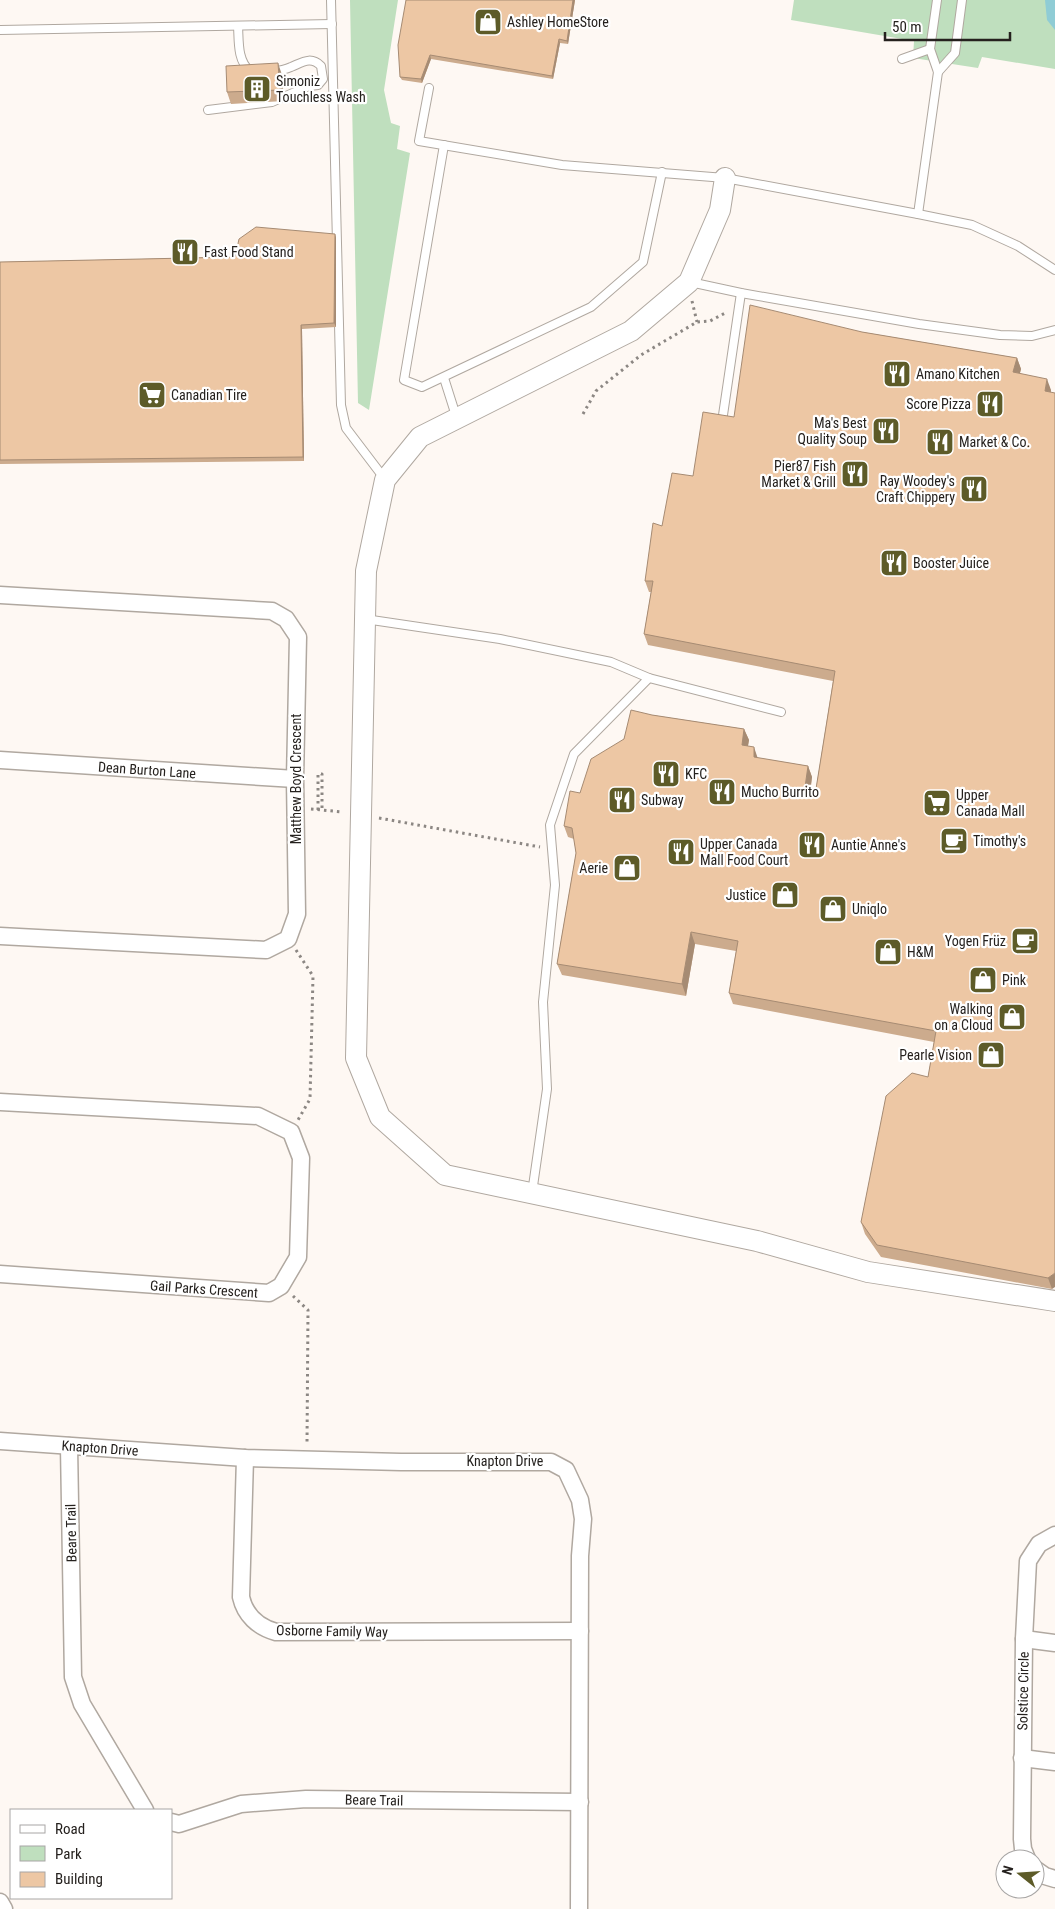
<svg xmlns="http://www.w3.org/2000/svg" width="1055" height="1909" viewBox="0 0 1055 1909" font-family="'Roboto Condensed',sans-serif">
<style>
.green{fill:#bfdfbe}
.water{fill:#8fccd5}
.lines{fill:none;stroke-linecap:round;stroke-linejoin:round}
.service-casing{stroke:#b0a8a0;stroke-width:10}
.minor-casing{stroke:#b0a8a0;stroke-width:19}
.tertiary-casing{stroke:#b0a8a0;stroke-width:22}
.path{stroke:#8c8783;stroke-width:3;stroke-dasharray:2.5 4;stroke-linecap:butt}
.service{stroke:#fff;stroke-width:8}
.minor{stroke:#fff;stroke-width:16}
.tertiary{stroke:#fff;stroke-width:20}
.wall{fill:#ccab8d}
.shaded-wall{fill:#a68b73}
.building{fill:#edc7a4;stroke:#a68b73}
.labels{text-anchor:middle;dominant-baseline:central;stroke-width:4.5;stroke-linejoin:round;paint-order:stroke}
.poi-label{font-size:14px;fill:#25211e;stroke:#fff;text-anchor:start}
.street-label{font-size:14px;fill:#25211e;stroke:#fff}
</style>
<rect width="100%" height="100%" fill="#fef8f3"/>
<g class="green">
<path d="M350 0H398L384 90 391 123 400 126 397 149 410 153 369 410 358 403Z"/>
<path d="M794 0H1055V69L982 57 978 68 913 58 914 41 791 20Z"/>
</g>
<path class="water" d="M1045 0H1055V30L1047 20Z"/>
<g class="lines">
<defs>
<g id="service">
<path d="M331 0 341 405 346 428 384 478"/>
<path d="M238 26C239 40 237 61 250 71"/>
<path d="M0 30 332 24"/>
<path d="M902 59 930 49"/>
<path d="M938 72 955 53 962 0"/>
<path d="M429 88 419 141 562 165 725 178 918 214 972 225 1018 246 1055 270"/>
<path d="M208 110 272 102 309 86 318 85 323 79 321 66C311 56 303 62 291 67 285 70 278 71 271 72"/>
<path d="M444 145 404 380 422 387 591 307 643 262 662 172"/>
<path d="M918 214 938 72 930 49 937 0"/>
<path d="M690 282 741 293 919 324 1000 335 1032 336 1055 330"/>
<path d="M444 378 457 419"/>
<path d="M723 415 741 293"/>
<path d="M365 619 500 639 611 662 649 678 574 754 550 825 555 885 543 1002 547 1089 532 1193"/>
<path d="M649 678 781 712"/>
</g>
<g id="minor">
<path d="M0 595 272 611 286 619 298 637 295 779 297 914 288 939 266 950 0 936"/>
<path d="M0 760 295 779"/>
<path d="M0 1102 258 1116 291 1132 301 1158 298 1257 281 1286 269 1293 0 1274"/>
<path d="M0 1441 245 1458 401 1462H551L566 1470 580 1500 583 1519 580 1556 579 1909"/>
<path d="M69 1446 73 1677 82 1704 145 1810"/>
<path d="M245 1458 241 1597C245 1615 258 1627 276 1632L580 1631"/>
<path d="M1024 1639 1055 1643"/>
<path d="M1022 1758 1055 1762"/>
<path d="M171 1822 179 1824 241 1804 306 1799 580 1802"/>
<path d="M1027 1859 1023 1849 1022 1839 1024 1639 1028 1561 1039 1544 1055 1535"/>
<path d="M1035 1869 1045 1876 1055 1879"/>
<path d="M0 1902 4 1909"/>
</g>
<path id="tertiary" d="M725 178 720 210 689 282 631 331 420 437 385 480 366 571 356 1058 380 1117 445 1175 757 1241 868 1272 1055 1301"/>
</defs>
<use href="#service" class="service-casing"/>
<use href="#minor" class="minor-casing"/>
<use href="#tertiary" class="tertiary-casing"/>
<g class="path">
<path d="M692 301 697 322"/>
<path d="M583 414 596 391 641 355 697 322 710 321 727 312"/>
<path d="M311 809 343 812"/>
<path d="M318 810V774H322V810"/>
<path d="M379 818 540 847"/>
<path d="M296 950 313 976 310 1099 298 1120"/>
<path d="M293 1296 308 1310 307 1444"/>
</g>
<use href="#service" class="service"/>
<use href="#minor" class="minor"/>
<use href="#tertiary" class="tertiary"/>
</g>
<g class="wall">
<path d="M406 0H575L568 44 560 43 553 79 431 59 422 83 402 80 400 77Z"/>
<path d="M282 75 284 101 231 104 227 92Z"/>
<path d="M335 234 336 238V327L302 329 304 461 0 464V262L235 257Z"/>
<path d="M862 332 1017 358 1021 369 1020 373 1051 390 1052 1289 881 1257 865 1234 861 1222 928 1077 934 1042 733 1004 729 993 736 951 695 944 686 996 562 975 557 964 576 853 574 839 568 837 564 826 580 793 624 739 652 715 744 729 749 740 748 746 758 758 808 766 812 777 810 795H815L833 681 648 645 644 634 651 592H649L645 581 662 526 693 476 734 417Z"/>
</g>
<g class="shaded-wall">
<path d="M573 0H575L568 44 567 41Z"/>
<path d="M559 39 560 43 553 79 552 76Z"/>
<path d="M430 55 431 59 422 83 421 79Z"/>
<path d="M278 63 282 75 284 101 280 90Z"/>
<path d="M335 234 336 238V327L334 323Z"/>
<path d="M301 325 302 329 304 461 303 457Z"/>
<path d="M1017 358 1021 369 1017 384 1013 372Z"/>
<path d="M1047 379 1051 390 1049 402 1045 391Z"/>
<path d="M744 729 749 740 746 756 742 745Z"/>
<path d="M754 747 758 759 754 757Z"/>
<path d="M808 766 812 777 808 805 804 794Z"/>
<path d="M691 932 695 944 686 996 682 984Z"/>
<path d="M1055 1273V1287L1052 1289 1048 1278Z"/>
</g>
<g class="building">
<path d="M406 0H573L567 41 559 39 552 76 430 55 421 79 400 77 398 45Z"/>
<path d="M278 63 280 90 227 92 226 66Z"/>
<path d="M256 227 335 234 334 323 301 325 303 457 0 460V262L235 257 239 239Z"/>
<path d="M750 305 862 332 1017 358 1013 372 1047 379 1045 391 1055 393V1273L1048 1278 877 1245 861 1222 886 1096 912 1073 928 1077 936 1031 729 993 738 941 691 932 682 984 557 964 576 853 572 828 564 826 570 791 580 793 591 759 624 739 631 710 652 715 744 729 742 745 754 747V757L808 766 804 794 815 795 835 671 644 634 653 581H645L653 523 662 526 672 473 693 476 703 412 734 417Z"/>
</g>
<defs>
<symbol id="shop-square" viewBox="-11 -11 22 22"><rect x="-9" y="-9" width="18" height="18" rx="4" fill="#5d5b28" stroke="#fff"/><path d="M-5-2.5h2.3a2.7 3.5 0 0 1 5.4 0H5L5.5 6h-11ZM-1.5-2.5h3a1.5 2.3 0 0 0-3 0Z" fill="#fff"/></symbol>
<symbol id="building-square" viewBox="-11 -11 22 22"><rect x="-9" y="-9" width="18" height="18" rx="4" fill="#5d5b28" stroke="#fff"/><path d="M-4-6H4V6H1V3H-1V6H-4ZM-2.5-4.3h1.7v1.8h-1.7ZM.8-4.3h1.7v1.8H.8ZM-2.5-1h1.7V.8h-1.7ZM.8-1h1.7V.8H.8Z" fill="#fff"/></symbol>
<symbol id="restaurant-square" viewBox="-11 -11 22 22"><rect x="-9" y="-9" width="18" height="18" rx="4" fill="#5d5b28" stroke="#fff"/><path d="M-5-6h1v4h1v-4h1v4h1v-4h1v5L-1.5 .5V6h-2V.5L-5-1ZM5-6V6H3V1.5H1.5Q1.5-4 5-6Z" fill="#fff"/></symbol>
<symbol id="supermarket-square" viewBox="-11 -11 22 22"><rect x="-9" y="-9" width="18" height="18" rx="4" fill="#5d5b28" stroke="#fff"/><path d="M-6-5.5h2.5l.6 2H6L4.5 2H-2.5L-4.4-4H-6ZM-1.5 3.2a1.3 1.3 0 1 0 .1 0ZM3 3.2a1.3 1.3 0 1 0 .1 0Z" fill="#fff"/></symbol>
<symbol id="cafe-square" viewBox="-11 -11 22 22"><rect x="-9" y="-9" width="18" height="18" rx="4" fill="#5d5b28" stroke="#fff"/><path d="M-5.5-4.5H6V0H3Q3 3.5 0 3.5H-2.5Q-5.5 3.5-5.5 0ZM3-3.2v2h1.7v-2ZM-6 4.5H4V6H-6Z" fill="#fff"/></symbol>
</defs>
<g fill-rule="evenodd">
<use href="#shop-square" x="472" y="6" width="32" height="32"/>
<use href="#building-square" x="241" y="73" width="32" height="32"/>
<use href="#restaurant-square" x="169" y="236" width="32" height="32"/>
<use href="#restaurant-square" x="881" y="358" width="32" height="32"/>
<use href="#supermarket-square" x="136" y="379" width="32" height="32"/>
<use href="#restaurant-square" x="974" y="388" width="32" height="32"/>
<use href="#restaurant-square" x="870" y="415" width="32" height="32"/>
<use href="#restaurant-square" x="924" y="426" width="32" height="32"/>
<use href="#restaurant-square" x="839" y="458" width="32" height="32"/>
<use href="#restaurant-square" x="958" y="473" width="32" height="32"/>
<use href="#restaurant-square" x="878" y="547" width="32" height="32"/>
<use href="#restaurant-square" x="650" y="758" width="32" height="32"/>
<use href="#restaurant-square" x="706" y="776" width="32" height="32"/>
<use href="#restaurant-square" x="606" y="784" width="32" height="32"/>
<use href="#supermarket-square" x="921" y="787" width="32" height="32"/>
<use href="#cafe-square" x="938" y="825" width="32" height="32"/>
<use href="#restaurant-square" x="796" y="829" width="32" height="32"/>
<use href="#restaurant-square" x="665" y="836" width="32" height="32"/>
<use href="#shop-square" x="611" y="852" width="32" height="32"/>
<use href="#shop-square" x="769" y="879" width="32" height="32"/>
<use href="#shop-square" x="817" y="893" width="32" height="32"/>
<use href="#cafe-square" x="1009" y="925" width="32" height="32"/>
<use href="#shop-square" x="872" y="936" width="32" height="32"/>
<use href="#shop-square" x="967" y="964" width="32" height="32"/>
<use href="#shop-square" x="996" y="1001" width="32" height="32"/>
<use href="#shop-square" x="975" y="1039" width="32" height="32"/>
</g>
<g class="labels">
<g class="poi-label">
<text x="507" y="22">Ashley HomeStore</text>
<text x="276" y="81">Simoniz<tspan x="276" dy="16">Touchless Wash</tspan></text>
<text x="204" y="252">Fast Food Stand</text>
<text x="916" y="374">Amano Kitchen</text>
<text x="171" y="395">Canadian Tire</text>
<text x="971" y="404" text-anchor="end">Score Pizza</text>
<text x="867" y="423" text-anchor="end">Ma's Best<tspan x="867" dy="16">Quality Soup</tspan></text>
<text x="959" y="442">Market &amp; Co.</text>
<text x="836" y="466" text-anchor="end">Pier87 Fish<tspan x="836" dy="16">Market &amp; Grill</tspan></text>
<text x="955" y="481" text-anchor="end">Ray Woodey's<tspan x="955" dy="16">Craft Chippery</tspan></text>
<text x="913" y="563">Booster Juice</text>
<text x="685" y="774">KFC</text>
<text x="741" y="792">Mucho Burrito</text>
<text x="956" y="795">Upper<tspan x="956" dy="16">Canada Mall</tspan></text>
<text x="641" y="800">Subway</text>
<text x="973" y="841">Timothy's</text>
<text x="700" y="844">Upper Canada<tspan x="700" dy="16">Mall Food Court</tspan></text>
<text x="831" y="845">Auntie Anne's</text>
<text x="608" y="868" text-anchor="end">Aerie</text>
<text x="766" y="895" text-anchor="end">Justice</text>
<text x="852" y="909">Uniqlo</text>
<text x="1006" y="941" text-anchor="end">Yogen Früz</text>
<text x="907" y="952">H&amp;M</text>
<text x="1002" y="980">Pink</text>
<text x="993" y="1009" text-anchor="end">Walking<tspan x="993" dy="16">on a Cloud</tspan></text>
<text x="972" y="1055" text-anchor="end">Pearle Vision</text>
</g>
<g class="street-label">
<text transform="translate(147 770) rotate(4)">Dean Burton Lane</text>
<text transform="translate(296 779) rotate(-90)">Matthew Boyd Crescent</text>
<text transform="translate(204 1289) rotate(4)">Gail Parks Crescent</text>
<text transform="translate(100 1448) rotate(4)">Knapton Drive</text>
<text x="505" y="1461">Knapton Drive</text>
<text transform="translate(71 1533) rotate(-91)">Beare Trail</text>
<text transform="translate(332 1631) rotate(1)">Osborne Family Way</text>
<text transform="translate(1023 1691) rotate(-89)">Solstice Circle</text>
<text transform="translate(374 1800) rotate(1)">Beare Trail</text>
</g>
</g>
<rect x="10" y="1809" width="162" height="90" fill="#ffffff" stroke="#a8a6a5"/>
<rect x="20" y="1825" width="25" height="8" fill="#ffffff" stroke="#a8a6a5"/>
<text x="55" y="1834" font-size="15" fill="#25211e">Road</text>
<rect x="20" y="1846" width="25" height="15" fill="#bfdfbe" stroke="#a8a6a5"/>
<text x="55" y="1859" font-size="15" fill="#25211e">Park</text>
<rect x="20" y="1872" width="25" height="15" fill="#edc7a4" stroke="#a8a6a5"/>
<text x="55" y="1884" font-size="15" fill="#25211e">Building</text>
<g transform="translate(1020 1874) rotate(287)"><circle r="24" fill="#ffffff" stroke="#a8a6a5"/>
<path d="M0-4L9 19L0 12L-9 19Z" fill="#5d5b28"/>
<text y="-8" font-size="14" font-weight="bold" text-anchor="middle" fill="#25211e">N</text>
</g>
<path d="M885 32v8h125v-8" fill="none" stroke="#25211e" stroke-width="2.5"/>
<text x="892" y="32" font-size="15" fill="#25211e" stroke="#ffffff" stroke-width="4" paint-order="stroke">50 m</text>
</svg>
